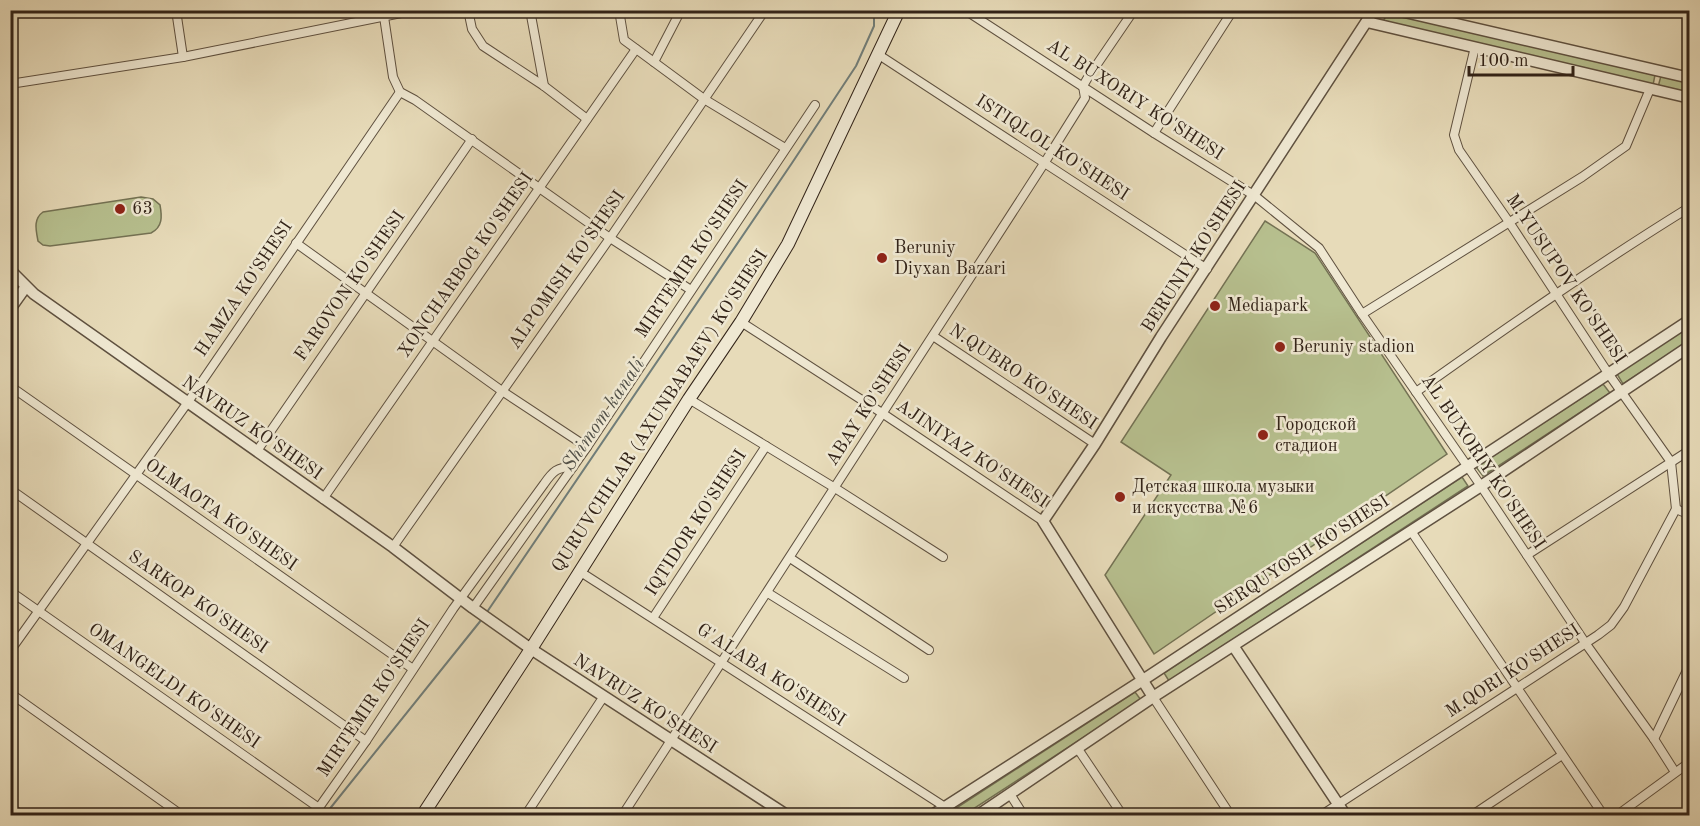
<svg xmlns="http://www.w3.org/2000/svg" width="1700" height="826" viewBox="0 0 1700 826" font-family="'Old Standard TT',serif">
<style>
.green{fill:#b7c08f;stroke:#747254;stroke-width:1.5}
.lines{fill:none;stroke-linecap:round;stroke-linejoin:round}
.stream{stroke:#707d79;stroke-width:2}
.minor-casing{stroke:#5f5140;stroke-width:10}
.tertiary-casing{stroke:#5f5140;stroke-width:13}
.secondary-casing{stroke:#322318;stroke-width:14}
.minor{stroke:#efe8d2;stroke-width:8}
.tertiary{stroke:#efe8d2;stroke-width:10}
.secondary{stroke:#efe8d2;stroke-width:12}
.poi-dot{fill:#8f2418;stroke:#efe8d2;stroke-width:2}
.labels{text-anchor:middle;dominant-baseline:central;stroke-width:5;stroke-linejoin:round;paint-order:stroke}
.street-label{font-size:18px;fill:#322318;stroke:#efe8d2}
.poi-label{font-size:18px;fill:#322318;stroke:#efe8d2;text-anchor:start}
.water-label{font-size:20px;font-style:italic;fill:#515048;stroke:#efe8d2}
</style>
<rect width="100%" height="100%" fill="#e7dbb9"/>
<filter id="stains"><feTurbulence type="fractalNoise" baseFrequency=".00333" numOctaves="4"/><feColorMatrix values="0 0 0 0 .2 0 0 0 0 .09 0 0 0 0 .02 0 0 0 .5 -.17"/></filter>
<radialGradient id="worn" r=".72"><stop offset=".6" stop-color="#630" stop-opacity="0"/><stop offset="1" stop-color="#630" stop-opacity=".3"/></radialGradient>
<g class="green">
<path d="M1388 13 1655 75 1653 85 1383 21Z"/>
<path d="M1661 76 1689 83V95L1658 87Z"/>
<path d="M141 197 153 199 160 205C162 216 163 227 151 233L50 246 43 245 38 241C36 230 33 219 43 212Z"/>
<path d="M1265 221 1315 253 1447 454 1154 654 1105 575 1171 475 1121 442Z"/>
<path d="M1689 326V341L1623 384 1617 374Z"/>
<path d="M1603 384 1610 393 1483 476 1476 467Z"/>
<path d="M1462 477 1468 486 1169 681 1164 673Z"/>
<path d="M1135 692 1141 700 964 815 944 816Z"/>
</g>
<g class="lines">
<g class="stream">
<path d="M487 612 792 163 856 66 874 26V10"/>
<path d="M324 816 482 619"/>
</g>
<defs>
<g id="minor">
<path d="M176 10 183 57"/>
<path d="M383 10 393 77 400 92 415 100 610 238 691 290"/>
<path d="M468 10 472 29 483 46 544 86 587 119"/>
<path d="M530 10 544 86"/>
<path d="M619 10 624 40 704 99 785 148"/>
<path d="M971 14 1154 133 1255 196 1319 248 1362 314 1481 486 1586 644 1654 739 1675 772"/>
<path d="M1475 47 1454 135 1459 150 1509 222 1608 373 1671 462 1676 509"/>
<path d="M879 55 1207 269"/>
<path d="M654 62 681 10"/>
<path d="M10 84 183 57 416 10"/>
<path d="M1154 133 1233 10"/>
<path d="M296 243 502 391 587 447"/>
<path d="M1362 314 1582 177 1626 146 1650 89"/>
<path d="M741 322 882 413 1043 521"/>
<path d="M933 336 1095 444"/>
<path d="M10 386 413 669"/>
<path d="M1416 392C1506 328 1596 265 1690 207"/>
<path d="M689 399 835 488 943 557"/>
<path d="M257 451 472 139"/>
<path d="M10 489 366 741"/>
<path d="M323 499 636 49"/>
<path d="M1676 509 1690 515"/>
<path d="M1411 531 1604 816"/>
<path d="M393 547 610 238 765 10"/>
<path d="M1527 555 1690 450"/>
<path d="M790 558 929 650"/>
<path d="M579 571 945 807"/>
<path d="M10 591 319 808"/>
<path d="M768 593 904 678"/>
<path d="M473 608 587 447 815 105"/>
<path d="M653 618 766 446"/>
<path d="M10 651 188 402 400 92"/>
<path d="M10 693 183 816"/>
<path d="M1153 697 1231 816"/>
<path d="M1654 739 1690 664"/>
<path d="M1078 749 1123 816"/>
<path d="M1010 794 1024 816"/>
<path d="M10 807 23 816"/>
<path d="M313 816 366 741 453 609 544 484C553 471 557 467 573 467"/>
<path d="M525 816 604 696"/>
<path d="M622 816 1045 162 1085 98 1083 86 1087 79 1134 10"/>
<path d="M1320 816 1517 688 1598 635 1611 625 1624 607 1676 509"/>
<path d="M1471 816 1562 755"/>
<path d="M1616 816 1690 762"/>
</g>
<g id="tertiary">
<path d="M1396 10 1690 78"/>
<path d="M1367 22 1690 98"/>
<path d="M10 270 34 294 393 547 473 608 531 649 788 816"/>
<path d="M10 309 25 288"/>
<path d="M1234 647 1346 816"/>
<path d="M1153 697 1043 521 1095 444 1161 337 1374 10"/>
<path d="M931 816 1143 680 1690 320"/>
<path d="M977 816 1153 697 1481 486 1690 346"/>
</g>
<path id="secondary" d="M422 816 531 649 689 399 741 322 788 244 899 10"/>
</defs>
<use href="#minor" class="minor-casing"/>
<use href="#tertiary" class="tertiary-casing"/>
<use href="#secondary" class="secondary-casing"/>
<use href="#minor" class="minor"/>
<use href="#tertiary" class="tertiary"/>
<use href="#secondary" class="secondary"/>
</g>
<g class="poi-dot">
<circle cx="120" cy="209" r="6"/>
<circle cx="882" cy="258" r="6"/>
<circle cx="1215" cy="306" r="6"/>
<circle cx="1280" cy="347" r="6"/>
<circle cx="1263" cy="435" r="6"/>
<circle cx="1120" cy="497" r="6"/>
</g>
<g class="labels">
<g class="street-label">
<text transform="translate(1135 100) rotate(33)">AL BUXORIY KO'SHESI</text>
<text transform="translate(1052 148) rotate(33)">ISTIQLOL KO'SHESI</text>
<text transform="translate(1194 257) rotate(-57)">BERUNIY KO'SHESI</text>
<text transform="translate(692 259) rotate(-56)">MIRTEMIR KO'SHESI</text>
<text transform="translate(466 265) rotate(-55)">XONCHARBOG KO'SHESI</text>
<text transform="translate(567 270) rotate(-55)">ALPOMISH KO'SHESI</text>
<text transform="translate(1566 279) rotate(56)">M.YUSUPOV KO'SHESI</text>
<text transform="translate(350 286) rotate(-55)">FAROVON KO'SHESI</text>
<text transform="translate(244 289) rotate(-56)">HAMZA KO'SHESI</text>
<text transform="translate(1023 377) rotate(34)">N.QUBRO KO'SHESI</text>
<text transform="translate(869 405) rotate(-57)">ABAY KO'SHESI</text>
<text transform="translate(660 411) rotate(-57)">QURUVCHILAR (AXUNBABAEV) KO'SHESI</text>
<text transform="translate(252 428) rotate(35)">NAVRUZ KO'SHESI</text>
<text transform="translate(972 454) rotate(34)">AJINIYAZ KO'SHESI</text>
<text transform="translate(1483 462) rotate(56)">AL BUXORIY KO'SHESI</text>
<text transform="translate(221 515) rotate(35)">OLMAOTA KO'SHESI</text>
<text transform="translate(696 523) rotate(-57)">IQTIDOR KO'SHESI</text>
<text transform="translate(1302 555) rotate(-33)">SERQUYOSH KO'SHESI</text>
<text transform="translate(198 602) rotate(35)">SARKOP KO'SHESI</text>
<text transform="translate(1513 671) rotate(-33)">M.QORI KO'SHESI</text>
<text transform="translate(771 675) rotate(33)">G'ALABA KO'SHESI</text>
<text transform="translate(174 686) rotate(35)">OMANGELDI KO'SHESI</text>
<text transform="translate(374 698) rotate(-56)">MIRTEMIR KO'SHESI</text>
<text transform="translate(645 704) rotate(33)">NAVRUZ KO'SHESI</text>
</g>
<g class="poi-label">
<text x="132" y="209">63</text>
<text x="894" y="248">Beruniy<tspan x="894" dy="21">Diyxan Bazari</tspan></text>
<text x="1227" y="306">Mediapark</text>
<text x="1292" y="347">Beruniy stadion</text>
<text x="1275" y="425">Городской<tspan x="1275" dy="21">стадион</tspan></text>
<text x="1132" y="487">Детская школа музыки<tspan x="1132" dy="21">и искусства №6</tspan></text>
</g>
<g class="water-label">
<text transform="translate(604 415) rotate(-56)">Shimom kanali</text>
</g>
</g>
<rect width="1700" height="826" fill="none" stroke="#e7dbb9" stroke-width="36"/>
<rect x="12" y="12" width="1676" height="802" fill="none" stroke="#322318" stroke-width="3"/>
<rect x="18" y="18" width="1664" height="790" fill="none" stroke="#322318" stroke-width="1.5"/>
<path d="M1469 66v9h104v-9" fill="none" stroke="#322318" stroke-width="3"/>
<text x="1478" y="66" font-size="18" fill="#322318" stroke="#efe8d2" stroke-width="4.5" paint-order="stroke">100 m</text>
<rect width="100%" height="100%" filter="url(#stains)"/>
<rect width="100%" height="100%" fill="url(#worn)"/>
</svg>
